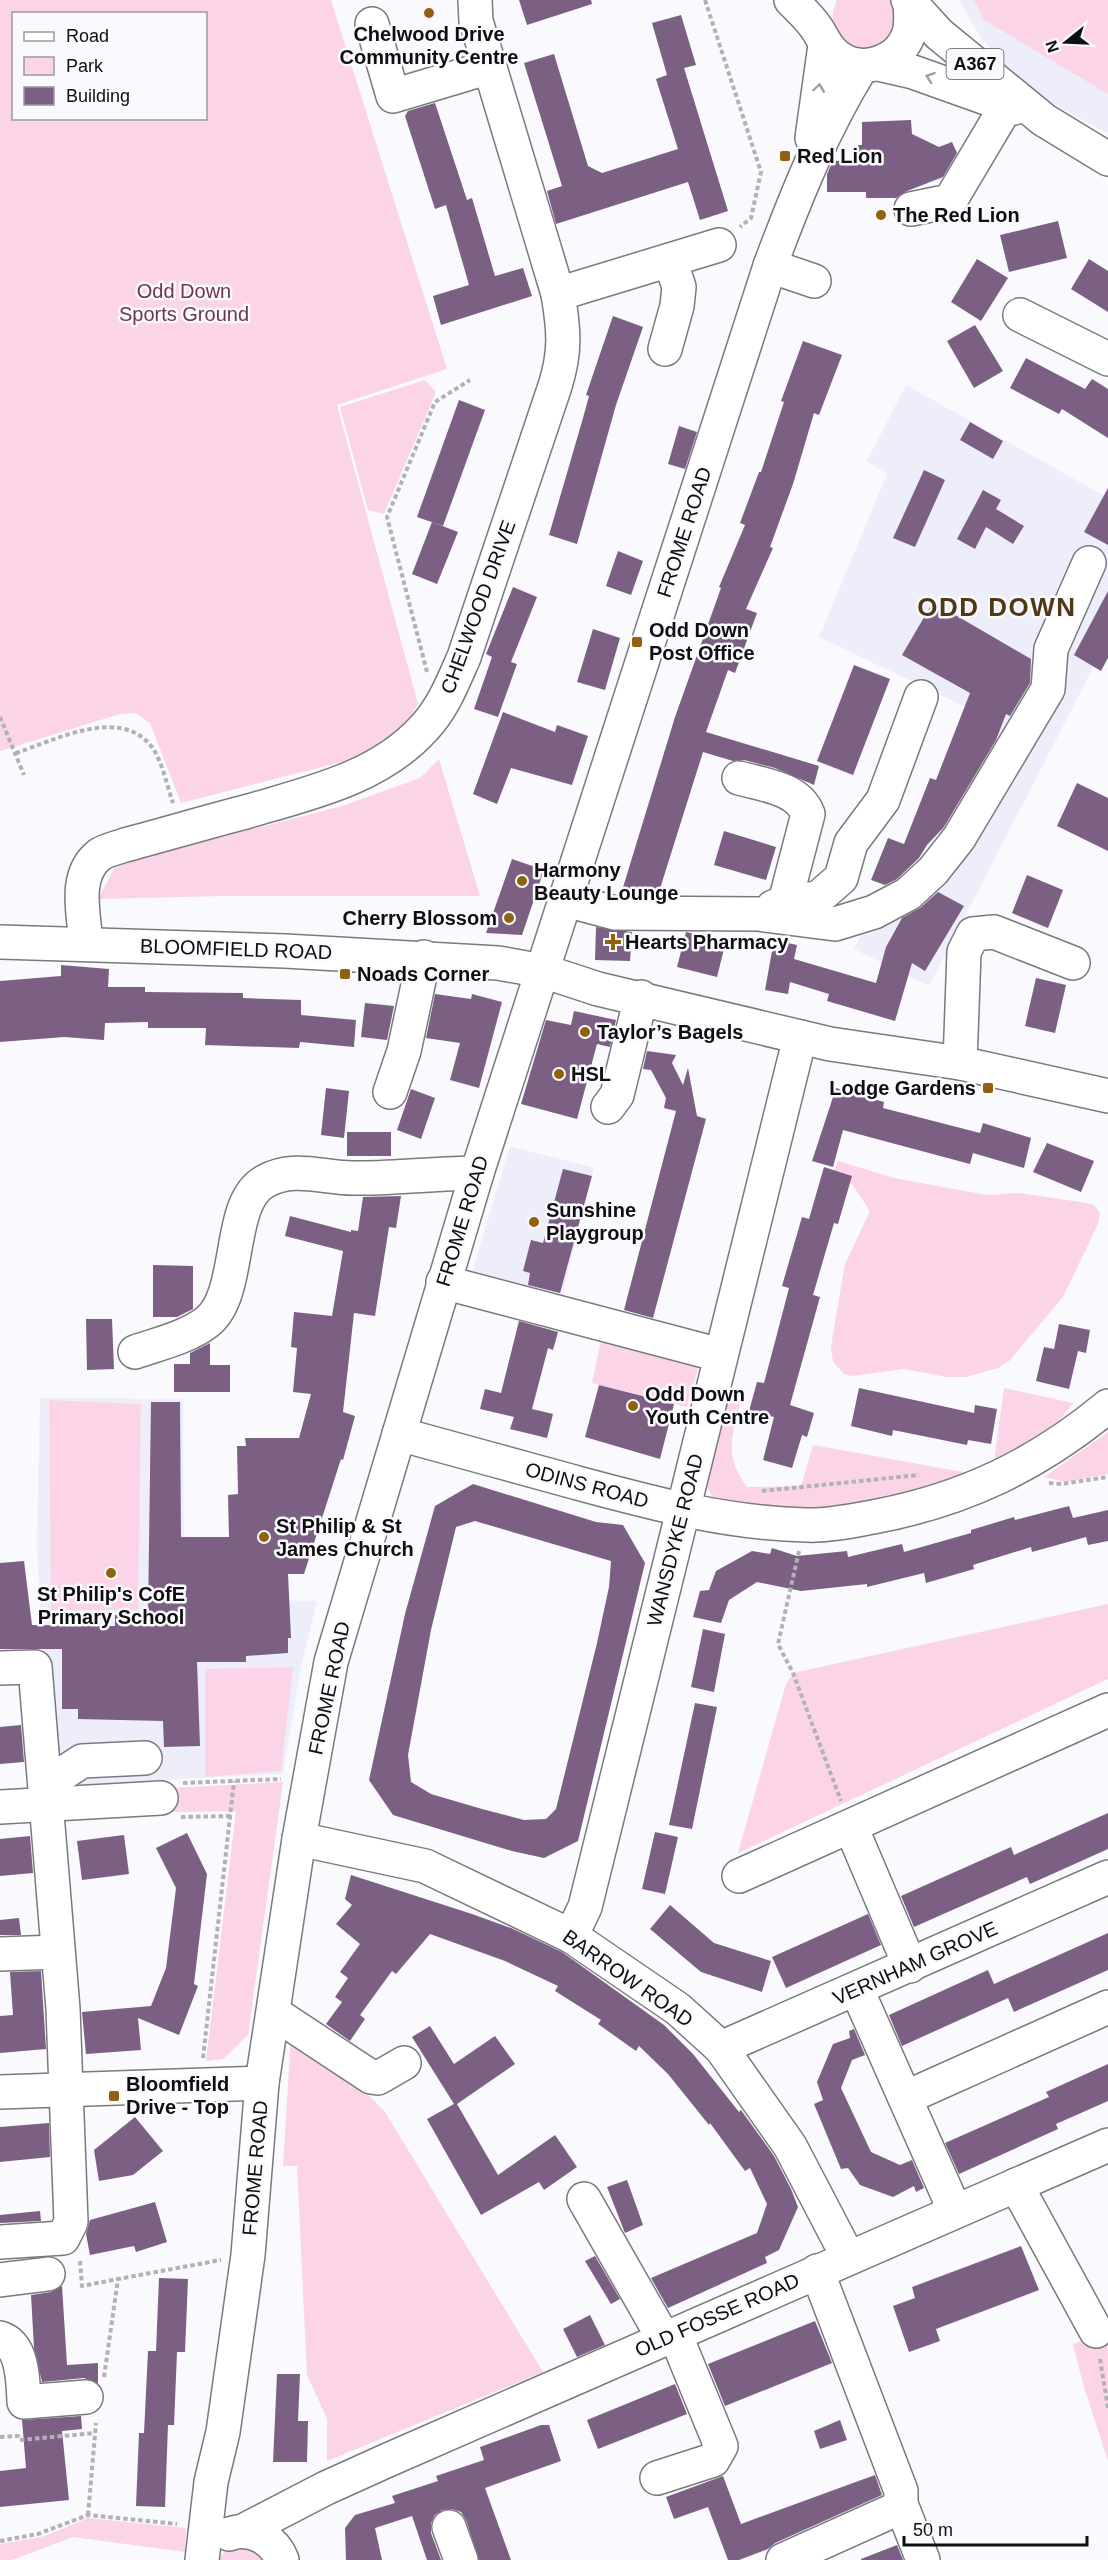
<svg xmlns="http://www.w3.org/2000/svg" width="1108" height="2560" viewBox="0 0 1108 2560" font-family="Helvetica,sans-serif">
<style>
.built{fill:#eeedfa}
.green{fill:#fbd5e7;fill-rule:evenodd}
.building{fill:#7c6083;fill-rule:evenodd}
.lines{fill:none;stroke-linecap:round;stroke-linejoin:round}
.minor-casing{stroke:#7a797e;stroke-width:36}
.major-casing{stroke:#7a797e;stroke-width:36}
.path{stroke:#b2b2b6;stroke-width:4;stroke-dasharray:4.5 3;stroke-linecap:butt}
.minor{stroke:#fff;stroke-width:33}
.major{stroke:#fff;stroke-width:33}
.oneway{stroke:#9f9fa0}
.poi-dot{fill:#91610e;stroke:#f9f9fe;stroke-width:2}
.labels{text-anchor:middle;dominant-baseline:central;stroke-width:5;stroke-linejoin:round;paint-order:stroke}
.shield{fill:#f9f9fe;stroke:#555558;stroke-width:1.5}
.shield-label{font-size:18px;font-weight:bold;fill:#0f0f11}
.poi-label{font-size:20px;font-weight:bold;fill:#0f0f11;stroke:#f9f9fe;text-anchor:start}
.park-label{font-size:20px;fill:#6f3354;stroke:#f9f9fe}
.street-label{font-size:20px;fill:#0f0f11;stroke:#f9f9fe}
.district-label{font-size:26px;font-weight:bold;letter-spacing:1.5px;fill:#503815;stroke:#f9f9fe}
</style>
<rect width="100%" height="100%" fill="#f9f9fe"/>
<g class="built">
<path d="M959 0H1108V134L1036 94 1009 72 980 36Z"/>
<path d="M906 385 1108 498V639L929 986 854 949 875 905 943 841 997 722 819 637 887 474 867 461Z"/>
<path d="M510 1146 594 1168 561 1299 471 1276Z"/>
<path d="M40 1398 183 1399 184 1599 317 1601 301 1666 283 1774 163 1780 145 1789 50 1796 37 1546Z"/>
</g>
<g class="green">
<path d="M0 0H331L447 369 337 405 418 704 398 735 372 754 181 803 150 723 135 713 120 714 0 751ZM14 14H206V118H14Z"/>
<path d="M837 0H894L900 27 878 52 845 47C834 30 828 20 837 0Z"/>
<path d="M974 0H1108V94L984 20Z"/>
<path d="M425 380 436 392 384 514 368 510 340 407Z"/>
<path d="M439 759 480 896H222L98 899 114 869 130 861 342 806 420 778Z"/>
<path d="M838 1161 894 1178 987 1195 1019 1193 1087 1203 1094 1205 1100 1213 1098 1224 1063 1297 1009 1361 998 1368 966 1377H947L904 1369 852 1376 844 1374 833 1362 831 1346 845 1264 870 1211 852 1184 832 1177Z"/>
<path d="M603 1331 701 1358 687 1407 592 1383Z"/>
<path d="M1004 1388 1073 1403 1053 1428 994 1461Z"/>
<path d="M720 1399 740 1404C732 1438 724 1456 747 1487L801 1486 813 1445 980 1475 940 1492 788 1519 718 1507 706 1485Z"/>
<path d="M49 1400 141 1404 138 1610H51Z"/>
<path d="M1108 1432V1474L1066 1482 1044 1477Z"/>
<path d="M1108 1604V1679L738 1853 786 1684 793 1673Z"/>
<path d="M293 1667 281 1771 205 1777V1669Z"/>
<path d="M283 1782 248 2035 223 2059 206 2061 236 1811 172 1812 171 1788Z"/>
<path d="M291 2036 357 2083 385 2112 543 2372 327 2461V2419L307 2375 297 2166H283Z"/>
<path d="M1099 2331 1107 2343 1108 2350V2461L1084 2387 1073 2345Z"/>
<path d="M88 2518 186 2528 185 2552 73 2537 12 2560H0V2544L45 2536Z"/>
<path d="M244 2543 268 2560H218L228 2548Z"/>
</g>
<g class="building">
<path d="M519 0H591L592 4 527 25Z"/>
<path d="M681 15 696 65 684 68 728 211 700 220 688 182 556 224 547 191 562 186 524 63 554 54 588 166 602 173 678 149 656 79 667 75 652 23Z"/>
<path d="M435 103 467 200 472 198 495 276 523 268 532 296 441 325 433 296 469 285 446 205 435 209 405 116 408 111Z"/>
<path d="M911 120 912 134 939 147 952 142 957 153 943 177 907 191 896 198H866V192H827V174L833 161 858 160V145H862V122Z"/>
<path d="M1058 221 1067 258 1009 272 1000 235Z"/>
<path d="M977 259 1008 278 981 321 951 302Z"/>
<path d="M1089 259 1108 271V312L1071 289Z"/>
<path d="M613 316 643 327 616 405 577 544 549 535 583 418 589 396 586 395Z"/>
<path d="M975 325 1003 371 974 388 947 341Z"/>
<path d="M803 341 842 355 819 415 814 413 793 484 770 547 773 548 746 609 757 613 735 673 728 670 706 732 819 766 814 785 775 768 744 760 733 761 703 752 658 895 621 894 675 717 721 588 719 587 745 525 740 523 759 472H761L784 402 781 401Z"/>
<path d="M1026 358 1085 389 1092 379 1108 389V438L1062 409 1059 414 1010 388Z"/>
<path d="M459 400 485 410 443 526 417 517Z"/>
<path d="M970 422 1003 441 993 459 960 440Z"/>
<path d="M679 426 697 432 685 469 668 464Z"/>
<path d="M924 470 945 480 915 547 893 538Z"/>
<path d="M1108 488V545L1084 532Z"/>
<path d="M983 490 1001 500 996 509 1024 526 1013 544 986 527 975 549 957 539Z"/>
<path d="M432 522 458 532 437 584 412 574Z"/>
<path d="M618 551 643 561 631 595 606 586Z"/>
<path d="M513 587 537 597 511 662 517 664 498 717 474 709 492 657 486 654Z"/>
<path d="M1108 591V658L1101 671 1074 655Z"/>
<path d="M933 602 1031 659 1030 683 1010 716 1006 714 996 740 944 827 927 845 919 858 897 879 885 885 871 880 888 838 904 844 930 778 936 780 970 693 902 655Z"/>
<path d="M593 629 620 638 605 690 577 682Z"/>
<path d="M854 665 890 679 853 775 817 761Z"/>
<path d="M503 712 555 732 557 725 588 736 572 785 511 768 497 804 473 794Z"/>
<path d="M1077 783 1108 798V851L1057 826Z"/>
<path d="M724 831 776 847 766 880 714 865Z"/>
<path d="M512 859 544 870 522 935 486 933Z"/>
<path d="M1027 875 1063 890 1048 928 1012 913Z"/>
<path d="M938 892 964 906 925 971 912 963 895 1021 827 1001 829 994 790 982 788 994 765 990 774 940 797 945 794 959 876 983 886 947 902 918 920 908Z"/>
<path d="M596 927 632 932 630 961 595 960Z"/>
<path d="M686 932 726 941 717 977 677 967Z"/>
<path d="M61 965 109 969 108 987H145V992L243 993V998L301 1000V1015L356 1020 354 1047 300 1042 299 1048 205 1045 206 1028H148V1022L105 1023 104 1040 64 1037 0 1042V981L61 976Z"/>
<path d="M1036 978 1066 985 1055 1033 1025 1026Z"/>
<path d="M435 994 471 999 472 994 502 1002 479 1088 450 1080 460 1043 426 1038Z"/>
<path d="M365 1003 394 1006 387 1040 361 1037Z"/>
<path d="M574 1011 616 1020 610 1047 597 1044 577 1119 521 1104 546 1020 571 1025Z"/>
<path d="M647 1051 676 1055 672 1063 683 1085 688 1068 697 1116 706 1119 653 1318 624 1310 676 1111 664 1108 666 1098 651 1070 643 1069Z"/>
<path d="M326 1088 349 1091 344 1138 321 1135Z"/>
<path d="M836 1088 884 1102 883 1108 980 1133 983 1123 1031 1138 1024 1168 973 1153 970 1164 843 1130 833 1167 812 1161Z"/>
<path d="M411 1089 435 1098 421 1139 397 1130Z"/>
<rect x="347" y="1132" width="44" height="24"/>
<path d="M1047 1143 1094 1161 1081 1192 1033 1172Z"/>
<path d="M824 1167 852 1176 838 1224 834 1223 813 1295 820 1297 790 1405 814 1413 807 1437 802 1435 792 1468 763 1460 774 1417 749 1411 757 1382 764 1383 776 1338 789 1288 782 1286 802 1217 809 1219Z"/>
<path d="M563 1169 592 1176 560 1293 528 1285 530 1273 523 1271 531 1240 543 1243Z"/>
<path d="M401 1196 396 1228 389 1227 375 1316 354 1313 343 1412 355 1416 343 1460 341 1459 304 1574H288L291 1638H288V1653L246 1656V1662H197L200 1746 164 1747 163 1721 78 1719V1709H62V1649H0V1563L24 1561 32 1625 115 1626V1615H148L151 1402H180L181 1537H229L228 1495 238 1494 237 1446H246L245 1438H299L311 1394 293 1392 297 1348 291 1347 294 1312 332 1316 343 1251 285 1236 290 1216 351 1232V1230L358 1231 363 1197Z"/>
<path d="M153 1265 193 1266V1309L177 1317H153Z"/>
<path d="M86 1319H112L114 1369 87 1370Z"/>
<path d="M519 1321 558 1332 553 1350 548 1348 532 1409 553 1414 547 1438 510 1429 514 1417 480 1409 485 1389 501 1393Z"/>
<path d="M1059 1324 1090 1330 1086 1353 1078 1351 1069 1389 1036 1381 1044 1347 1054 1349Z"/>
<path d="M210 1343V1365H230V1392H174V1364H190V1353Z"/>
<path d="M599 1385 674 1404 660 1459 585 1437Z"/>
<path d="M859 1388 974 1413 975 1405 997 1409 991 1444 968 1440 967 1445 893 1430 892 1436 851 1426Z"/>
<path d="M473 1484 596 1522 623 1525 645 1563 578 1841 544 1858 512 1851 393 1815 369 1780 405 1614 435 1506ZM475 1521 611 1561 609 1587 597 1643 556 1809 546 1819 524 1820 482 1809 431 1794 411 1782 408 1755 431 1630 456 1527Z"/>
<path d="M1069 1506 1073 1518 1108 1510V1541L1088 1545 1086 1537 1032 1552 1031 1547 973 1565 974 1569 926 1583 924 1573 867 1587V1584L801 1591 757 1582 729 1600 721 1623 693 1617 700 1591 709 1590 716 1571 752 1551 770 1554 772 1548 797 1556 847 1551 848 1557 902 1544 904 1552 971 1533V1530L1014 1517 1015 1520Z"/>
<path d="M703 1629 725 1634 714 1692 691 1687Z"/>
<path d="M695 1703 717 1707 692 1829 669 1825Z"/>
<path d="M21 1725 24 1762 0 1764V1727Z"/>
<path d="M1108 1813V1849L1030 1884 1027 1877 914 1927 901 1896 1011 1847 1014 1855Z"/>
<path d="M655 1832 678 1837 665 1894 642 1889Z"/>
<path d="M187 1833 207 1874 194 1984 198 1986 179 2035 138 2018 141 2050 86 2054 82 2012 151 2006 166 1968 176 1888 156 1848Z"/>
<path d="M124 1835 129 1874 82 1880 77 1841Z"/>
<path d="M30 1836 33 1873 0 1876V1839Z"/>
<path d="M351 1875 472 1914 511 1928 562 1952 664 2025 693 2054 739 2112 741 2110 774 2156 791 2189 798 2207 779 2250 765 2257 767 2263 668 2308 651 2278 757 2233 767 2204 750 2168 745 2171 710 2123 709 2125 668 2074 639 2046 636 2051 598 2024 601 2020 555 1991 558 1986 505 1961 430 1934 396 1974 392 1971 360 2015 365 2019 350 2041 326 2024 342 2002 335 1997 348 1978 340 1972 360 1944 336 1924 352 1905 345 1899Z"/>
<path d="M670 1905 714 1943 771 1961 762 1992 701 1972 650 1929Z"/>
<path d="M868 1914 881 1945 786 1988 772 1957Z"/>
<path d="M19 1918 21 1935H0V1920Z"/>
<path d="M1108 1933V1970L1014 2012 1008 1998 902 2046 889 2015 988 1970 994 1984Z"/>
<path d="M41 1971 46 2049 0 2053V2016L13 2015 10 1972Z"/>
<path d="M430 2026 454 2064 495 2036 515 2064 457 2104 498 2175 555 2135 577 2167 544 2190 539 2182 481 2215 427 2119 454 2104 412 2037Z"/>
<path d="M854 2029 865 2055 852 2060 841 2088 871 2152 900 2165 912 2160 924 2188 916 2192 914 2186 893 2197 860 2185 848 2168 841 2169 814 2104 823 2100 817 2082 833 2044 850 2038 849 2031Z"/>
<path d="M1108 2064V2101L1056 2124 1058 2129 959 2174 945 2143 1049 2097 1046 2092Z"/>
<path d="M135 2117 163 2151 133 2175 99 2181 94 2150Z"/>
<path d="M49 2123 50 2157 0 2162V2127Z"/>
<path d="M627 2180 643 2225 625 2233 607 2187Z"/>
<path d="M155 2202 167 2242 136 2252 134 2246 90 2255 86 2234 90 2220Z"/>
<path d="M40 2211 41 2221 0 2223V2215Z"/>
<path d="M1021 2246 1039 2290 936 2329 940 2341 909 2352 893 2306 915 2298 912 2287Z"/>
<path d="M595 2256 620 2299 611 2304 585 2261Z"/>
<path d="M159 2278 188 2279 185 2352H177L174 2425H168L165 2507 136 2506 139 2433H144L148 2351H156Z"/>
<path d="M62 2286 67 2365 98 2363V2384L84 2378 42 2382 34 2348 31 2295 51 2292Z"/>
<path d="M590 2315 605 2345 577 2357 563 2329Z"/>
<path d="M815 2321 832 2363 725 2406 708 2364Z"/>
<path d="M277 2374H300L298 2421H308L307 2462H273Z"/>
<path d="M675 2384 687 2414 598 2449 587 2420Z"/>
<path d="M81 2416 82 2429 62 2431 69 2500 0 2507V2471L26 2468 22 2420Z"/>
<path d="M840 2420 847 2440 820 2449 814 2431Z"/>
<path d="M541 2425H549L561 2461 485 2488 511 2560H479L466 2520 461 2512 452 2509 442 2510 435 2515 431 2523V2533L441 2560H427L412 2516 375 2528 382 2560H346L345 2528 355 2515 395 2503 392 2496 438 2481 436 2476 484 2460 480 2447Z"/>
<path d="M875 2475 882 2495 775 2543 768 2549 739 2560H728L708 2507 674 2519 666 2497 723 2476 741 2524Z"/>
<path d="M897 2545 903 2560H861V2559Z"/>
</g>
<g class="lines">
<defs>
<g id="minor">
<path d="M372 24 393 96 490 67"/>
<path d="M812 138 825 45"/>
<path d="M911 209 950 201 1007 105"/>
<path d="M770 266 814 281"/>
<path d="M558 294 719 245"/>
<path d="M1020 315 1108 359"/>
<path d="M665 349 677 306 679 287 670 260"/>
<path d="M739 778C764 785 798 788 808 814L785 902"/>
<path d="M566 900 615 913 758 914 835 924 874 912 908 894 933 871 959 838 1048 689 1051 649 1089 563"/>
<path d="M773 907 785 902 818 898 841 878 851 843 883 800 921 697"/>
<path d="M0 942 285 951 498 963 543 971 598 989 830 1044 960 1063 1108 1096"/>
<path d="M86 943C84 914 73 876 99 855 106 850 117 848 125 845 166 834 207 822 249 811 310 793 379 778 424 728 443 708 453 682 464 657L555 386C566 351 564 330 558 294L476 21 475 0"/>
<path d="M960 1063 964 952 973 934 994 932 1073 963"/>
<path d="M390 1092 404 1051 424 957"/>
<path d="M608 1107 617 1095 641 997"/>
<path d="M443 1282 720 1355"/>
<path d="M135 1352C158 1344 188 1337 207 1322 243 1294 226 1204 264 1182 293 1165 323 1178 353 1178 394 1179 436 1173 477 1173"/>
<path d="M399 1434C457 1450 516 1466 574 1482 652 1503 725 1523 806 1525 828 1526 851 1521 873 1517 964 1500 1037 1465 1108 1406"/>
<path d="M0 1668 35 1667 63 2009 71 2222 63 2238 0 2242"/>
<path d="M46 1806 59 1776 82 1761 145 1758"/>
<path d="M0 1807 161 1798"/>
<path d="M851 1827 910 1966"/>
<path d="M299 1839 425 1866 571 1936 678 2009 721 2048 790 2146 848 2257"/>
<path d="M739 1876 1108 1710"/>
<path d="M571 1936 585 1907 800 1037"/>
<path d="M0 1954 58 1952"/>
<path d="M857 1990 955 2211"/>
<path d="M274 2013 371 2077 378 2078 404 2063"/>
<path d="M721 2048 1108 1877"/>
<path d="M0 2092 262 2083"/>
<path d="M905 2098 1108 2007"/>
<path d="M1016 2185 1096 2331"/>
<path d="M584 2199 664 2339"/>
<path d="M0 2280 48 2274"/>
<path d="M0 2338C24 2345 23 2383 24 2402L86 2397"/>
<path d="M657 2478 713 2460 721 2446 675 2334"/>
<path d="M901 2504 923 2560"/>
<path d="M449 2527 461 2560"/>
<path d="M243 2531 326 2488 388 2460 1108 2145"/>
<path d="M229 2534C251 2526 274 2539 282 2560"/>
<path d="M202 2560 211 2482 223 2432 248 2255 262 2083 299 1839 331 1662 477 1173 770 266C796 196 823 129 862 66"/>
<path d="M783 2560 892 2511 901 2504V2491L817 2271"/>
</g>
<g id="major">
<path d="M791 0C801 10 812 20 819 32 825 42 828 50 838 57 862 75 898 62 908 36 912 25 911 14 910 3"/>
<path d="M908 0 939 34 1044 120 1108 159"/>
<path d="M878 64 913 72 1014 108"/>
</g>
</defs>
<use href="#minor" class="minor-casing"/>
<use href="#major" class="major-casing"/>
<g class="path">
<path d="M705 0 761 172 751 218 740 227"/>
<path d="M427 672 387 517 435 402 470 380"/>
<path d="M0 717 24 775"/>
<path d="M16 753C55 740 124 704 154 750 163 765 167 786 173 803"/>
<path d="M1049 1483 1061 1484 1108 1477"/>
<path d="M762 1491 919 1475"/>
<path d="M799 1551 778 1644 793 1673 841 1801"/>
<path d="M183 1783 281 1779"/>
<path d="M181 1817 231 1816"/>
<path d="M203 2058 234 1781"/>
<path d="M80 2261 82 2286 118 2279"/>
<path d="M1100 2359 1108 2408"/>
<path d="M104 2377 118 2279 221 2260"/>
<path d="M0 2437 18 2436 20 2440 95 2433"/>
<path d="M88 2515 96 2423"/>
<path d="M0 2541 38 2534 88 2515 177 2524"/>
</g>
<use href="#minor" class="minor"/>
<use href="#major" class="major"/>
</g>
<defs><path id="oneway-chevron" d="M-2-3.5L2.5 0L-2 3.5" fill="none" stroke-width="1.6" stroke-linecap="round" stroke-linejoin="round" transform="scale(1.5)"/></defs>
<g class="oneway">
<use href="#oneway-chevron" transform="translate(930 77) rotate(-161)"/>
<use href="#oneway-chevron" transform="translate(819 88) rotate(-82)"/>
</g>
<g class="poi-dot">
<circle cx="429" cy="13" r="6"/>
<rect x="779" y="150" width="12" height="12" rx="3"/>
<circle cx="881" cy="215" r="6"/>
<rect x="631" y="636" width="12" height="12" rx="3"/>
<circle cx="522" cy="881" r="6"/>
<circle cx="509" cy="918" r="6"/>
<path d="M610 933h6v6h6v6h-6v6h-6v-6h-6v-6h6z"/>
<rect x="339" y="968" width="12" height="12" rx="3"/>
<circle cx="585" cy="1032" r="6"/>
<circle cx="559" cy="1074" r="6"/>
<rect x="982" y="1082" width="12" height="12" rx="3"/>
<circle cx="534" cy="1222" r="6"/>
<circle cx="633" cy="1406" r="6"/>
<circle cx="264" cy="1537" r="6"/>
<circle cx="111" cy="1573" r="6"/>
<rect x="108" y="2090" width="12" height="12" rx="3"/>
</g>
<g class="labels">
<rect class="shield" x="946.5" y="49" width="57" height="30" rx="4.5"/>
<g class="shield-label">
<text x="975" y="64">A367</text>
</g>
<g class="poi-label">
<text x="429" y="34" text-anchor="middle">Chelwood Drive<tspan x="429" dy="23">Community Centre</tspan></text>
<text x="797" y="156">Red Lion</text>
<text x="893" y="215">The Red Lion</text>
<text x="649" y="630">Odd Down<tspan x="649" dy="23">Post Office</tspan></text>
<text x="534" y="870">Harmony<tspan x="534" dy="23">Beauty Lounge</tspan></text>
<text x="497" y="918" text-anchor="end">Cherry Blossom</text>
<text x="625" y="942">Hearts Pharmacy</text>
<text x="357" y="974">Noads Corner</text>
<text x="597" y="1032">Taylor’s Bagels</text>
<text x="571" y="1074">HSL</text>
<text x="976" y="1088" text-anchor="end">Lodge Gardens</text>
<text x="546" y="1210">Sunshine<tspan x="546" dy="23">Playgroup</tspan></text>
<text x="645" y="1394">Odd Down<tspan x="645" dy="23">Youth Centre</tspan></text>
<text x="276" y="1526">St Philip &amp; St<tspan x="276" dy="23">James Church</tspan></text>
<text x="111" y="1594" text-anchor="middle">St Philip's CofE<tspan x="111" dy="23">Primary School</tspan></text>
<text x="126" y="2084">Bloomfield<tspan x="126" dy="23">Drive - Top</tspan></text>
</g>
<g class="park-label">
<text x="184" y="291">Odd Down<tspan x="184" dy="23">Sports Ground</tspan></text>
</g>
<g class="street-label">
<text transform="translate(684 532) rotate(-72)">FROME ROAD</text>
<text transform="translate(478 607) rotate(-70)">CHELWOOD DRIVE</text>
<text transform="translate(236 949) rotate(2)">BLOOMFIELD ROAD</text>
<text transform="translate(462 1221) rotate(-73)">FROME ROAD</text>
<text transform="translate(587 1485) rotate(15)">ODINS ROAD</text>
<text transform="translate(675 1540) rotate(-76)">WANSDYKE ROAD</text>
<text transform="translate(329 1688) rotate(-78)">FROME ROAD</text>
<text transform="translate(915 1963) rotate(-24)">VERNHAM GROVE</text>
<text transform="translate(628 1978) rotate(35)">BARROW ROAD</text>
<text transform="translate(255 2168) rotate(-85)">FROME ROAD</text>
<text transform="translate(717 2315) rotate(-24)">OLD FOSSE ROAD</text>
</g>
<g class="district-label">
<text x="997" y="607">ODD DOWN</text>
</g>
</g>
<rect x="12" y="12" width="195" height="108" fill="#f9f9fe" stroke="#9b9b9f" stroke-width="1.5"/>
<rect x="24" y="32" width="30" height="9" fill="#ffffff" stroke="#9b9b9f" stroke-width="1.5"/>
<text x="66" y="42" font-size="18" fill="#0f0f11">Road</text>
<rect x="24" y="57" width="30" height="18" fill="#fbd5e7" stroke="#9b9b9f" stroke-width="1.5"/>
<text x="66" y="72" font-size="18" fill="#0f0f11">Park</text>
<rect x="24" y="87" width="30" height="18" fill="#7c6083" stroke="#9b9b9f" stroke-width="1.5"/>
<text x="66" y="102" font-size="18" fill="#0f0f11">Building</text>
<g transform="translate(1066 42) rotate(252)" stroke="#f9f9fe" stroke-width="4.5" paint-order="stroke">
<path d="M0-4.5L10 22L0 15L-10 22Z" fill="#0f0f11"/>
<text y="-9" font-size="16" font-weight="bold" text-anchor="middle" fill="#0f0f11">N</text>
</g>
<path d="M904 2536v9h183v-9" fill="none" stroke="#0f0f11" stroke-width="3"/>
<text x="913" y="2536" font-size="18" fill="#0f0f11" stroke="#f9f9fe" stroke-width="4.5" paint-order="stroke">50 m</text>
</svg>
